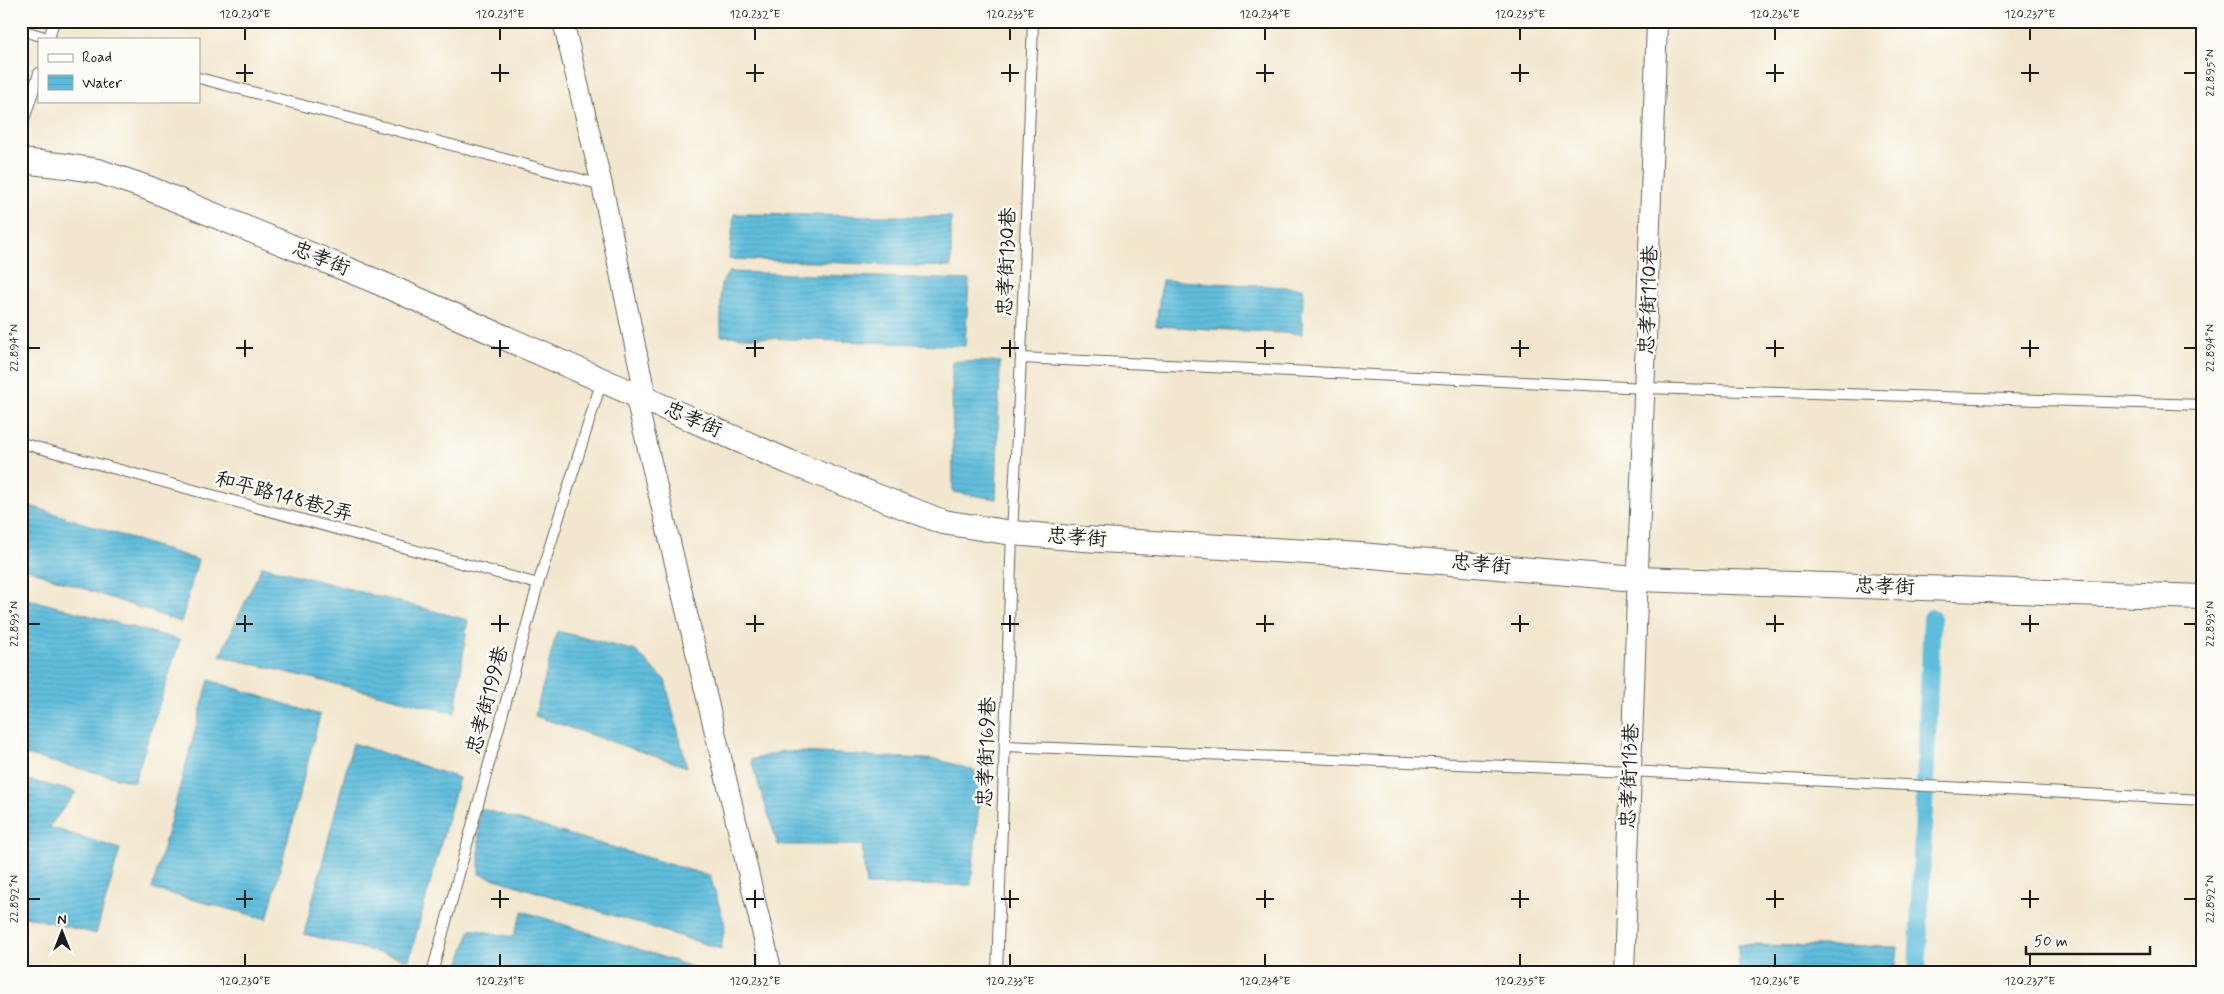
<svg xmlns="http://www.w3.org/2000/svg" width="2224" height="994" viewBox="0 0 2224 994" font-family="Mynerve,'LXGW WenKai TC',sans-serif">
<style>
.water{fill:url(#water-rules);stroke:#3d6c7c}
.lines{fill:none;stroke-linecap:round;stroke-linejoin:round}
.canal{stroke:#5ebddc;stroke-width:18}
.service-casing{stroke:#67635a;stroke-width:12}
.minor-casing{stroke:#67635a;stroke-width:22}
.tertiary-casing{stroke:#67635a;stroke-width:26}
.service{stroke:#fff;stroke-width:10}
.minor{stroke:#fff;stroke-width:20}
.tertiary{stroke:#fff;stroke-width:24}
.ticks{fill:none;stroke:#1c1c1c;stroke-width:2}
.labels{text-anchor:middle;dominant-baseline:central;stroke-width:5;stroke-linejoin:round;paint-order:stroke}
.street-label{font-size:20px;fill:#1c1c1c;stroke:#fdfcf7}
.neatline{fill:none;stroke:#1c1c1c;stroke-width:2}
.ticks-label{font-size:12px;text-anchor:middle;fill:#1c1c1c}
</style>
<defs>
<pattern id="water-rules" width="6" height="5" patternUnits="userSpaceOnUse" patternTransform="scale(1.25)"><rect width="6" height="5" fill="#5ebddc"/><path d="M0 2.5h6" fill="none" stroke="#51a2bc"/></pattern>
</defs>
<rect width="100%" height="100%" fill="#fdfcf7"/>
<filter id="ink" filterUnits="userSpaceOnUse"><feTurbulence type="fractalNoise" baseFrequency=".02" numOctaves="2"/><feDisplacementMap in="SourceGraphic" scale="10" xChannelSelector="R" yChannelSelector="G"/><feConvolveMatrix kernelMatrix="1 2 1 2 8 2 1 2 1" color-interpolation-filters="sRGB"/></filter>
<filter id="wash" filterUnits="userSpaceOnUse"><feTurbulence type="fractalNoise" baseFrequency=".0096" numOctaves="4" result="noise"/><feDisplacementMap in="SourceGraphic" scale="20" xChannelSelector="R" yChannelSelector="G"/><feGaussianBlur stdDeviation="1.12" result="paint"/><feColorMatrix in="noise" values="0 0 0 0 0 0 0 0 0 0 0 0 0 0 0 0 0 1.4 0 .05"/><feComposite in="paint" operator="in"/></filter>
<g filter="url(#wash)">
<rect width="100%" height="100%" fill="#f2e7ce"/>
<g class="water">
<path d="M734 214 951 217V267L729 259Z"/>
<path d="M729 272 969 280 965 346 721 336V284Z"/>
<path d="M1162 280 1303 288 1302 334 1156 326Z"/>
<path d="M952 361 1000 362 996 499 953 492Z"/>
<path d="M21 503 198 560 181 622 21 567Z"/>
<path d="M262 566 468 620 455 713 220 656Z"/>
<path d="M21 597 180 640 134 782 21 754Z"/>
<path d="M557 631 636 651 665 680 687 767 535 716Z"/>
<path d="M209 680 320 715 267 919 152 889Z"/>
<path d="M353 743 459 778 409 960 304 934Z"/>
<path d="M783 751 940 760 982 773 971 885H866L862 845H778L751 760Z"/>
<path d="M21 778 76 792 49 827 120 849 96 934 21 915Z"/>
<path d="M479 808 710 876 725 925 721 949 479 874Z"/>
<path d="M523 911 711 973H456L471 929 513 937Z"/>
<path d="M1738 945 1898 947 1895 973H1739Z"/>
</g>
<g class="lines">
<path class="canal" d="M1917 973 1932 618"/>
</g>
</g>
<g filter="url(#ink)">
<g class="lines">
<defs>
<g id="service">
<path d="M21 30 51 39"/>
<path d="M49 39 54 21"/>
<path d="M199 78 602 185"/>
<path d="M21 129 39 73"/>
<path d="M1021 358 1646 388 2203 405"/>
<path d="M21 443 538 584"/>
<path d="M1005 746 1630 771 2203 800"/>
<path d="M432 973 538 584 602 380"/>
<path d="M997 973 1012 533 1021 358 1033 21"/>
</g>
<g id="minor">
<path d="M563 21 602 185 646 399"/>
<path d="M635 394 772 973"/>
<path d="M1624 973C1634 655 1647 339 1657 21"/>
</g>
<path id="tertiary" d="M21 161 67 166 98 171 148 188 380 283 789 462 943 522 1012 533 1084 539 1360 555 1636 579 2203 597"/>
</defs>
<use href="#service" class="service-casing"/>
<use href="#minor" class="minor-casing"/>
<use href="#tertiary" class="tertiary-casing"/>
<use href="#service" class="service"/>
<use href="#minor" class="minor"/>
<use href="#tertiary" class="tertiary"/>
</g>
</g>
<path class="ticks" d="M245 28V40M500 28V40M755 28V40M1010 28V40M1265 28V40M1520 28V40M1775 28V40M2030 28V40M245 64V82M500 64V82M755 64V82M1010 64V82M1265 64V82M1520 64V82M1775 64V82M2030 64V82M236 73H253M491 73H509M746 73H764M1001 73H1019M1256 73H1274M1511 73H1529M1766 73H1784M2021 73H2039M2184 73H2196M245 340V357M500 340V357M755 340V357M1010 340V357M1265 340V357M1520 340V357M1775 340V357M2030 340V357M28 348H40M236 348H253M491 348H509M746 348H764M1001 348H1019M1256 348H1274M1511 348H1529M1766 348H1784M2021 348H2039M2184 348H2196M245 615V632M500 615V632M755 615V632M1010 615V632M1265 615V632M1520 615V632M1775 615V632M2030 615V632M28 624H40M236 624H253M491 624H509M746 624H764M1001 624H1019M1256 624H1274M1511 624H1529M1766 624H1784M2021 624H2039M2184 624H2196M245 890V908M500 890V908M755 890V908M1010 890V908M1265 890V908M1520 890V908M1775 890V908M2030 890V908M28 899H40M236 899H253M491 899H509M746 899H764M1001 899H1019M1256 899H1274M1511 899H1529M1766 899H1784M2021 899H2039M2184 899H2196M245 954V966M500 954V966M755 954V966M1010 954V966M1265 954V966M1520 954V966M1775 954V966M2030 954V966"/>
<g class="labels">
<g class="street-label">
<text transform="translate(321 259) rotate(22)">忠孝街</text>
<text transform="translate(1007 262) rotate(-88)">忠孝街130巷</text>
<text transform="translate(1649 300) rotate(-88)">忠孝街110巷</text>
<text transform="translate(693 420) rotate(24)">忠孝街</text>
<text transform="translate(284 497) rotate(15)">和平路148巷2弄</text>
<text transform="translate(1077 538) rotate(4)">忠孝街</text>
<text transform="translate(1481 565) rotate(5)">忠孝街</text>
<text transform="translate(1885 587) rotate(2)">忠孝街</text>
<text transform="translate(488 700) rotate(-75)">忠孝街199巷</text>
<text transform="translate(987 752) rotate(-88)">忠孝街169巷</text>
<text transform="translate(1630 776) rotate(-88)">忠孝街113巷</text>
</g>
</g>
<rect width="2224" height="994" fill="none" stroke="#fdfcf7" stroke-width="55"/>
<rect x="38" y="38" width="162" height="65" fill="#fdfcf7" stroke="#a3a29f"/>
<rect x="48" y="54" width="25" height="8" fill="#ffffff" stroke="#a3a29f"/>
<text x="82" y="62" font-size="15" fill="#1c1c1c">Road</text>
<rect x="48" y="75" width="25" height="15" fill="url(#water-rules)" stroke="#a3a29f"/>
<text x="82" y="88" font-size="15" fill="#1c1c1c">Water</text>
<g transform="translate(62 932)" stroke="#fdfcf7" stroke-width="4" paint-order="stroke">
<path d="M0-4L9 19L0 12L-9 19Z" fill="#1c1c1c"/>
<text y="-8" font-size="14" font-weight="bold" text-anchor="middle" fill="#1c1c1c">N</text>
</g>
<path d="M2026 946v8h124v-8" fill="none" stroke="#1c1c1c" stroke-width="2.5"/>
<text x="2034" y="946" font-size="15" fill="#1c1c1c" stroke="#fdfcf7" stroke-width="4" paint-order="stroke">50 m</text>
<rect x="28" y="28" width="2168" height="938" class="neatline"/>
<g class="ticks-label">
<text x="245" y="18">120.230°E</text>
<text x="500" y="18">120.231°E</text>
<text x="755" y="18">120.232°E</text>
<text x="1010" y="18">120.233°E</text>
<text x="1265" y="18">120.234°E</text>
<text x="1520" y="18">120.235°E</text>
<text x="1775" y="18">120.236°E</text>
<text x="2030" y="18">120.237°E</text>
<text transform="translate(2210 73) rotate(-90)" y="4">22.895°N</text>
<text transform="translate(14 348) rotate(-90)" y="4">22.894°N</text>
<text transform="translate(2210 348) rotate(-90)" y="4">22.894°N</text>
<text transform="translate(14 624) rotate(-90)" y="4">22.893°N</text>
<text transform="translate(2210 624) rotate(-90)" y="4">22.893°N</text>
<text transform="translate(14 899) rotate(-90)" y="4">22.892°N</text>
<text transform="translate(2210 899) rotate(-90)" y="4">22.892°N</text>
<text x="245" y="985">120.230°E</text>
<text x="500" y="985">120.231°E</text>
<text x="755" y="985">120.232°E</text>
<text x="1010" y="985">120.233°E</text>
<text x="1265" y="985">120.234°E</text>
<text x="1520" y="985">120.235°E</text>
<text x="1775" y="985">120.236°E</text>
<text x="2030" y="985">120.237°E</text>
</g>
</svg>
